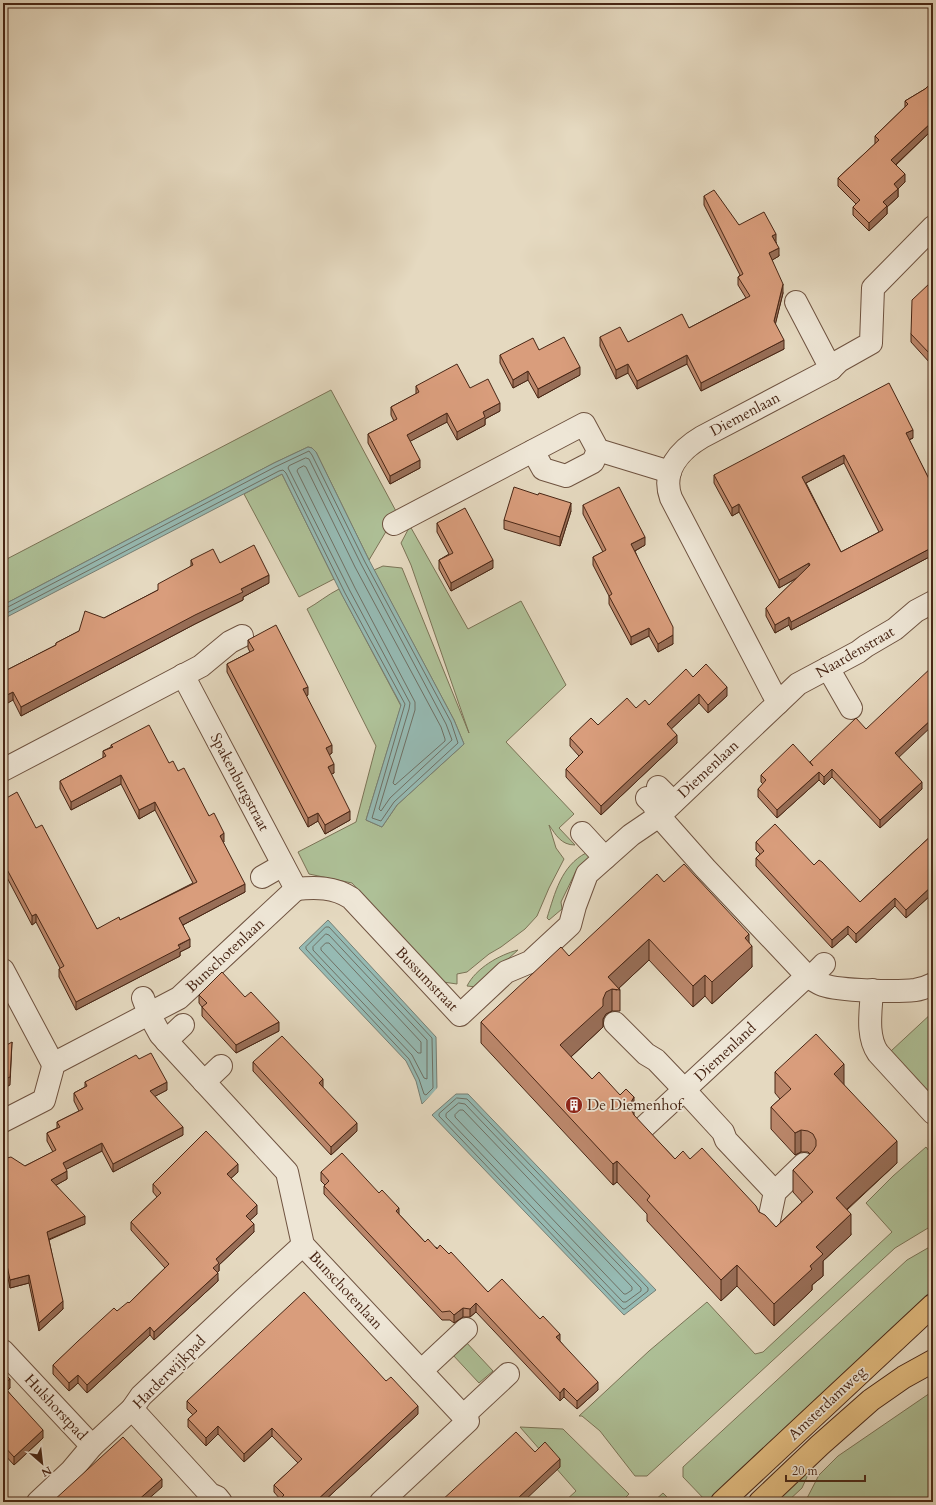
<svg xmlns="http://www.w3.org/2000/svg" width="936" height="1505" viewBox="0 0 936 1505" font-family="Cardo,serif">
<style>
.green{fill:#aec097;stroke:#7b7356}
.water{fill:#96bab3;stroke:#777f74}
.pier{fill:#e5d9c0}
.lines{fill:none;stroke-linecap:round;stroke-linejoin:round}
.shore{stroke:#6f7064;stroke-width:1}
.minor-casing{stroke:#6f5340;stroke-width:24}
.major-casing{stroke:#482615;stroke-width:24}
.minor{stroke:#eee6d6;stroke-width:22}
.major{stroke:#e2bc80;stroke-width:22}
.wall{fill:#bb876b;stroke:#482615;fill-rule:evenodd}
.shaded-wall{fill:#986e57;stroke:#482615}
.building{fill:#d99d7c;stroke:#482615;fill-rule:evenodd}
.labels{text-anchor:middle;dominant-baseline:central;stroke-width:3.5;stroke-linejoin:round;paint-order:stroke}
.street-label{font-size:15px;fill:#482615;stroke:#eee6d6}
.poi-label{font-size:15px;fill:#482615;stroke:#eee6d6;text-anchor:start}
</style>
<rect width="100%" height="100%" fill="#e5d9c0"/>
<filter id="stains"><feTurbulence type="fractalNoise" baseFrequency=".005" numOctaves="4"/><feColorMatrix values="0 0 0 0 .2 0 0 0 0 .09 0 0 0 0 .02 0 0 0 .5 -.17"/></filter>
<radialGradient id="worn" r=".72"><stop offset=".6" stop-color="#630" stop-opacity="0"/><stop offset="1" stop-color="#630" stop-opacity=".3"/></radialGradient>
<g class="green">
<path d="M331 390 397 513 369 560 316 452 312 448 308 447 274 463 3 605V561Z"/>
<path d="M282 474 334 579 299 597 244 494Z"/>
<path d="M410 526 468 629 521 601 566 685 506 742 574 814 559 828 575 845C561 845 556 835 549 825L556 848 564 859 549 888 537 916 525 929 501 947 489 954 467 972 457 974V984L443 982 352 883 309 874 298 852 356 822 376 746 307 609C318 603 327 595 339 589L401 706 366 820 382 827 397 805 464 744 454 720 374 570 383 566 402 568 469 733 411 565 401 543Z"/>
<path d="M586 853 592 855 576 871 561 902 562 909 549 920 547 918C555 893 561 866 586 853Z"/>
<path d="M518 950 477 987 467 986C476 968 499 955 518 950Z"/>
<path d="M933 1012V1097L891 1051Z"/>
<path d="M926 1147 933 1156V1225L895 1248 647 1476H635L600 1431 582 1416H579L649 1351 707 1302 755 1354 763 1352 892 1232 866 1203 893 1176Z"/>
<path d="M933 1245V1292L707 1502 683 1477V1467L907 1260Z"/>
<path d="M465 1341 493 1371 479 1383 452 1354Z"/>
<path d="M933 1391V1502H805L819 1475 838 1456Z"/>
<path d="M520 1427 563 1429 629 1494 621 1502H564L576 1491Z"/>
<path d="M811 1468 802 1488 787 1502H773Z"/>
<path d="M663 1493 672 1502H653Z"/>
</g>
<g class="water">
<path d="M308 447 312 448 316 452 369 560 454 720 464 744 397 805 382 827 366 820 401 705 342 595 282 474 3 619V605L274 463Z"/>
<path d="M328 920 436 1037 437 1090 422 1104 416 1081 406 1061 299 948Z"/>
<path d="M456 1094H468L656 1290 624 1315 432 1115Z"/>
</g>
<path class="pier" d="M439 1086V1091L423 1106H421Z"/>
<g class="lines">
<g class="shore">
<path d="M306 458 309 459 361 564 446 724 452 740 390 798 381 811 379 809 409 709 410 703 350 591 288 468 289 466Z"/>
<path d="M304 466 306 467 355 567 441 727 445 739V741L395 785 393 783 415 710V702L355 588 297 471 298 469Z"/>
<path d="M3 608H6L275 467 309 451 312 455 365 562 451 722 458 743 394 802 381 821 372 818 405 704 345 593 286 473 283 470 279 471 3 615"/>
<path d="M326 927H329L432 1038 433 1088 426 1095 424 1094 419 1079 409 1059 306 949V947Z"/>
<path d="M326 934 329 935 427 1040V1079L424 1078 412 1055 313 950V947Z"/>
<path d="M326 943H329L421 1042V1053H418L321 950V948Z"/>
<path d="M457 1098 467 1099 648 1288V1291L625 1309H623L439 1116V1114Z"/>
<path d="M459 1103 465 1104 641 1288V1291L626 1302H623L446 1117V1114Z"/>
<path d="M460 1110H463L632 1287V1290L626 1294H624L455 1117V1115Z"/>
</g>
<defs>
<g id="minor">
<path d="M933 227 873 288 871 343 839 361 831 369 702 437C680 450 661 471 671 498L778 703 659 816 705 868 807 976C812 979 817 983 823 985 840 991 897 992 915 990 922 989 927 987 933 984"/>
<path d="M796 302 831 369"/>
<path d="M533 451 543 469 566 476 593 462 598 450"/>
<path d="M394 524 584 424 598 450 670 472"/>
<path d="M828 668 851 708"/>
<path d="M183 675 296 889"/>
<path d="M778 703 798 684 858 652 866 646 895 629 916 611 933 602"/>
<path d="M3 770 201 666 230 642 242 636"/>
<path d="M658 787 673 802"/>
<path d="M582 833 605 858"/>
<path d="M262 877 283 865"/>
<path d="M296 889C316 887 334 887 351 898L460 1015 506 972 530 962 570 925 575 906 587 874 631 835 659 816 653 804 647 798"/>
<path d="M3 970 53 1064"/>
<path d="M810 978 824 964"/>
<path d="M872 990C871 1010 866 1036 878 1053L933 1113"/>
<path d="M143 998 149 1014 160 1034 287 1172 303 1245 468 1421 381 1502"/>
<path d="M615 1023 646 1054 656 1060 677 1082 723 1132 726 1140 775 1192"/>
<path d="M166 1041 183 1025"/>
<path d="M204 1082 221 1066"/>
<path d="M3 1121 44 1100 53 1067V1064L179 998 296 889"/>
<path d="M643 1128 807 976"/>
<path d="M768 1225 775 1192 804 1164"/>
<path d="M3 1351 92 1446"/>
<path d="M421 1371 466 1329"/>
<path d="M132 1409 210 1494 217 1497 221 1502"/>
<path d="M463 1416 508 1374"/>
<path d="M38 1502 71 1471 92 1446 132 1409 141 1396 244 1299 303 1245"/>
</g>
<g id="major">
<path d="M722 1502 933 1305"/>
<path d="M760 1502 820 1445 871 1400 904 1377 933 1361"/>
</g>
</defs>
<use href="#minor" class="minor-casing"/>
<use href="#major" class="major-casing"/>
<use href="#minor" class="minor"/>
<use href="#major" class="major"/>
</g>
<g class="wall">
<path d="M933 82V131L932 130 896 165 905 182 898 189V197L887 207V214L869 231 853 215V207L856 204 838 186V178L875 144V136L905 107V101L925 89Z"/>
<path d="M704 196 739 225 776 242 779 256 772 260 783 293 775 324 784 349 701 391 687 364 637 389 628 373 616 379 600 346V337L628 342 689 328 746 298 738 285V277L740 275 704 205Z"/>
<path d="M933 286V360L930 363 911 342V334Z"/>
<path d="M539 350 580 375 538 398 528 380 513 388 500 363V355Z"/>
<path d="M416 386 470 388 500 411 485 419V425L457 440 447 422 410 441 420 468 390 484 368 443V434L394 421 391 415V407L416 394Z"/>
<path d="M913 438 909 440 933 487V555L791 630 789 625 775 633 766 616V608L797 578 779 588 739 512 732 516 714 483V475ZM844 463 879 532 841 552 806 483Z"/>
<path d="M538 495 571 511 560 546 504 529V520Z"/>
<path d="M583 505 645 545 635 551 673 644 658 652 649 636 631 645 609 604V596L593 565V557L603 552 583 514Z"/>
<path d="M437 523 493 568 451 591 439 569V560L449 554 437 532Z"/>
<path d="M191 560 220 563 269 583 243 597V600L195 624 21 716 13 700 3 672 56 645V643L158 590 191 566Z"/>
<path d="M248 640 308 695 306 696 332 753 329 755 334 773 331 774 350 820 325 834 318 821 308 827 227 672V664L250 652 248 648Z"/>
<path d="M693 677 727 696 708 713 699 703 671 729 677 743 601 815 566 777V769L579 756 570 746V738L636 708 649 705Z"/>
<path d="M866 729 899 757 922 789 880 828 832 777 824 785 819 780 777 818 758 797V789L763 784 761 782V775L810 762Z"/>
<path d="M111 745 169 763 178 771 209 816 224 842H223L245 892 183 925 190 947 180 952V956L76 1010 59 977V969L60 968 36 922 32 925 3 870V800L36 828 97 929 120 920 193 883 155 810 139 819 121 784 71 810 60 789V781L103 758V751L111 747Z"/>
<path d="M933 834V893L906 918 895 906 856 943 848 934 832 948 756 866V858L760 854 756 850V842L814 865 860 902Z"/>
<path d="M664 882 749 942 752 967 712 1004 705 996 693 1007 649 960 619 988 620 990V1011H612L606 1014 603 1019V1027L571 1057 592 1079 634 1116 675 1159H690L759 1212 776 1227 802 1202 793 1192V1170L810 1154 808 1152H801L795 1155 771 1129V1107L780 1099 775 1093V1072L844 1085 897 1163 847 1210 851 1235 823 1261V1276L812 1285V1290L774 1326 737 1286 721 1301 647 1221V1214L617 1182 613 1185 481 1043V1022L569 956Z"/>
<path d="M199 995 245 997 279 1031 236 1053 202 1016V1007L199 1003Z"/>
<path d="M139 1059 167 1090 155 1096 183 1135 113 1172 102 1151 66 1169 67 1179 56 1185 85 1224 49 1240 63 1309 39 1331 29 1283 10 1288 7 1273 3 1274 25 1166 53 1152 47 1141V1133L57 1128V1122L79 1111 74 1101V1093L85 1087V1082Z"/>
<path d="M253 1062 357 1131 331 1155 253 1071Z"/>
<path d="M238 1172 231 1178 257 1214 250 1220 254 1232 219 1265V1271L217 1272 218 1281 154 1340 150 1335 87 1393 78 1383 69 1391 53 1374V1365L77 1343V1342L129 1303 165 1268 131 1230V1222L157 1197 153 1192V1184Z"/>
<path d="M321 1172 379 1193 425 1242 449 1254 488 1292 560 1341 598 1390 577 1409 564 1397 560 1401 476 1312 470 1317H463L454 1323 450 1320H442L324 1194V1186L325 1185 321 1181Z"/>
<path d="M3 1372 10 1388 7 1390 43 1438 14 1465 3 1453Z"/>
<path d="M386 1381 418 1414 323 1502H277L280 1499 274 1492V1485L298 1463 272 1436 244 1462 218 1434 206 1446 188 1427V1419L193 1415 187 1409V1401Z"/>
</g>
<g class="shaded-wall">
<path d="M932 122V130L891 169V160Z"/>
<path d="M905 174V182L898 189V197L887 207V214L869 231V223L883 202 894 184Z"/>
<path d="M776 234V243L772 236Z"/>
<path d="M779 248V256L769 262V253Z"/>
<path d="M783 284V293L774 330V321Z"/>
<path d="M784 340V349L701 391V383Z"/>
<path d="M933 352V360L930 363V354Z"/>
<path d="M687 355V364L637 389V381Z"/>
<path d="M628 364V373L616 379V370Z"/>
<path d="M580 367V375L538 398V389Z"/>
<path d="M528 371V380L513 388V380Z"/>
<path d="M500 403V411L485 419V425L457 440V432L483 412Z"/>
<path d="M447 413V422L407 443V435Z"/>
<path d="M913 430V438L906 441V433Z"/>
<path d="M844 455V463L802 485V477Z"/>
<path d="M420 460V468L390 484V476Z"/>
<path d="M571 503V511L560 546V537Z"/>
<path d="M739 504V512L732 516V508Z"/>
<path d="M645 537V545L631 553V544Z"/>
<path d="M933 547V555L791 630V622Z"/>
<path d="M493 560V568L451 591V583Z"/>
<path d="M809 563V571L779 588V580Z"/>
<path d="M269 575V583L243 597V600L195 624 21 716V707L241 589Z"/>
<path d="M789 617V625L775 633V625Z"/>
<path d="M649 628V636L631 645V637Z"/>
<path d="M673 635V644L658 652V644Z"/>
<path d="M308 687V695L303 698V689Z"/>
<path d="M727 687V696L708 713V705Z"/>
<path d="M13 692V700L3 706V697Z"/>
<path d="M699 694V703L667 733V724Z"/>
<path d="M933 718V725L895 761V753Z"/>
<path d="M677 735V743L601 815V806Z"/>
<path d="M332 745V753L326 757V748Z"/>
<path d="M334 764V773L328 776V767Z"/>
<path d="M832 769V777L824 785V777Z"/>
<path d="M819 772V780L777 818V810Z"/>
<path d="M121 775V784L71 810V802Z"/>
<path d="M922 782V789L880 828V820Z"/>
<path d="M155 802V810L139 819V810Z"/>
<path d="M350 811V820L325 834V825Z"/>
<path d="M318 813V821L308 827V818Z"/>
<path d="M224 833V842L220 844V836Z"/>
<path d="M245 884V892L179 927V918Z"/>
<path d="M933 885V893L906 918V910Z"/>
<path d="M895 898V906L856 943V934Z"/>
<path d="M36 914V922L32 925V916Z"/>
<path d="M848 926V934L832 948V940Z"/>
<path d="M749 934V948L752 946V967L712 1004V982L745 938Z"/>
<path d="M190 939V947L180 952V956L76 1010V1002Z"/>
<path d="M649 939V960L617 990 612 989V1011L606 1014 603 1019V1027L560 1067V1045L603 999 608 977Z"/>
<path d="M705 975V996L693 1007V986Z"/>
<path d="M279 1022V1031L236 1053V1045Z"/>
<path d="M12 1042 10 1085 3 1089V1080Z"/>
<path d="M844 1064V1086L834 1074Z"/>
<path d="M323 1079V1088L319 1083Z"/>
<path d="M167 1082V1090L150 1099V1091Z"/>
<path d="M634 1097V1119L631 1109V1102Z"/>
<path d="M357 1123V1131L331 1155V1147Z"/>
<path d="M183 1127V1135L113 1172V1164Z"/>
<path d="M801 1130V1152L795 1155V1133Z"/>
<path d="M897 1141V1163L836 1219V1198Z"/>
<path d="M102 1143V1151L63 1171V1163Z"/>
<path d="M617 1161V1182L613 1185V1164Z"/>
<path d="M238 1164V1172L227 1182V1174Z"/>
<path d="M67 1171V1179L51 1188V1180Z"/>
<path d="M257 1205V1214L246 1224V1216Z"/>
<path d="M399 1208V1217L396 1211Z"/>
<path d="M851 1214V1235L823 1261V1276L812 1285V1290L774 1326V1304L810 1266 816 1247Z"/>
<path d="M85 1216V1224L47 1240V1232Z"/>
<path d="M254 1224V1232L219 1265V1271L213 1276V1268L216 1259Z"/>
<path d="M7 1265V1273L3 1274V1266Z"/>
<path d="M737 1265V1286L721 1301V1280Z"/>
<path d="M218 1273V1281L154 1340V1332Z"/>
<path d="M29 1275V1283L10 1288V1280Z"/>
<path d="M63 1301V1309L39 1331V1323Z"/>
<path d="M476 1303V1312L470 1317V1309Z"/>
<path d="M463 1308V1317L454 1323V1315Z"/>
<path d="M150 1327V1335L87 1393V1385Z"/>
<path d="M560 1334V1343L556 1337Z"/>
<path d="M78 1375V1383L69 1391V1383Z"/>
<path d="M10 1379V1388L3 1394V1385Z"/>
<path d="M598 1382V1390L577 1409V1401Z"/>
<path d="M564 1388V1397L560 1401V1393Z"/>
<path d="M418 1406V1414L323 1502H315Z"/>
<path d="M218 1426V1434L206 1446V1438Z"/>
<path d="M272 1428V1436L244 1462V1454Z"/>
<path d="M43 1430V1438L14 1465V1457Z"/>
<path d="M560 1459V1467L523 1502H516L518 1498Z"/>
<path d="M162 1479V1487L145 1502H136Z"/>
</g>
<g class="building">
<path d="M933 82V123L932 122 891 160 905 174 894 184 898 189 883 202 887 206 869 223 853 207 860 200 838 178 879 140 875 136 908 104 905 101 925 89Z"/>
<path d="M714 190 739 225 764 212 776 234 772 236 779 248 769 253 783 284 774 321 784 340 701 383 687 355 637 381 628 364 616 370 600 337 620 327 628 342 682 314 689 328 750 296 738 277 743 274 704 196Z"/>
<path d="M930 283 933 286V352L930 354 911 334 912 300Z"/>
<path d="M564 337 580 367 538 389 528 371 513 380 500 355 533 338 539 350Z"/>
<path d="M457 364 470 388 488 379 500 403 483 412 485 417 457 432 447 413 407 435 420 460 390 476 368 434 397 419 391 407 419 392 416 386Z"/>
<path d="M889 383 913 430 906 433 933 487V547L791 622 789 617 775 625 766 608 810 565 809 563 779 580 739 504 732 508 714 475ZM844 455 883 530 841 552 802 477Z"/>
<path d="M514 487 538 495 539 493 571 503 560 537 504 520Z"/>
<path d="M619 487 645 537 631 544 673 627V635L658 644 649 628 631 637 609 596 612 594 593 557 606 550 583 505Z"/>
<path d="M465 508 493 560 451 583 439 560 453 553 437 523Z"/>
<path d="M254 545 269 575 241 589 243 592 195 615 21 707 13 692 3 697V672L56 645V643L79 631 85 611 104 618 158 590V584L193 565 191 560 213 549 220 563Z"/>
<path d="M276 625 308 687 303 689 332 745 326 748 334 764 328 767 350 811 325 825 318 813 308 818 227 664 254 650 248 640Z"/>
<path d="M706 664 727 687 708 705 699 694 667 724 677 735 601 806 566 769 583 752 570 738 591 718 598 725 627 698 636 708 645 700 649 705 686 669 693 677Z"/>
<path d="M933 666V718L895 753 922 782 880 820 832 769 824 777 819 772 777 810 758 789 766 780 761 775 793 744 813 766 810 762 856 718 866 729Z"/>
<path d="M149 725 169 763 173 761 178 771 184 768 209 816 214 813 224 833 220 836 245 884 179 918 190 939 178 945 180 948 76 1002 59 969 64 966 36 914 32 916 3 862V800L17 792 36 828 42 825 97 929 119 917 120 920 197 882 155 802 139 810 121 775 71 802 60 781 106 756 103 751 113 747 111 745Z"/>
<path d="M775 824 814 865 819 860 822 862 860 902 933 834V885L906 910 895 898 856 934 848 926 832 940 756 858 764 851 756 842Z"/>
<path d="M684 864 749 934 745 938 752 946 712 982 705 975 693 986 649 939 608 977 620 990 612 989 606 992 603 999V1006L560 1045 592 1079 599 1072 620 1095 626 1089 634 1097 631 1102V1109L634 1115 675 1159 683 1151 690 1159 702 1148 756 1206 759 1212 765 1215 776 1227 813 1192 793 1170 813 1151 816 1146V1140L813 1134 808 1131 801 1130 795 1133 771 1107 791 1089 775 1072 816 1034 844 1064 834 1074 897 1141 836 1198 851 1214 816 1247 823 1254 810 1266 812 1269 774 1304 737 1265 721 1280 647 1200 650 1196 617 1161 613 1164 481 1022 561 947 569 956 657 874 664 882Z"/>
<path d="M222 972 245 997 251 992 279 1022 236 1045 202 1007 207 1003 199 995Z"/>
<path d="M282 1036 323 1079 319 1083 357 1123 331 1147 253 1062Z"/>
<path d="M12 1042 10 1077 3 1080V1047Z"/>
<path d="M151 1053 167 1082 150 1091 183 1127 113 1164 102 1143 63 1163 67 1171 51 1180 85 1216 47 1232 63 1301 39 1323 29 1275 10 1280 7 1265 3 1266V1159L11 1157 25 1166 56 1150 47 1133 60 1127 57 1122 83 1109 74 1093 87 1086 85 1082 136 1055 139 1059Z"/>
<path d="M206 1131 238 1164 227 1174 257 1205 246 1216 254 1224 216 1259 219 1263 213 1268 218 1273 154 1332 150 1327 87 1385 78 1375 69 1383 53 1365 77 1342 114 1308 117 1311 128 1302 129 1303 169 1264 131 1222 161 1193 153 1184Z"/>
<path d="M342 1153 379 1193 382 1190 399 1208 396 1211 425 1242 428 1239 437 1249 440 1245 449 1254 451 1252 488 1292 502 1279 540 1319 543 1316 560 1334 556 1337 598 1382 577 1401 564 1388 560 1393 476 1303 470 1309 463 1308 454 1315 450 1311 442 1312 324 1186 329 1181 321 1172Z"/>
<path d="M304 1292 386 1381 391 1377 418 1406 315 1502H277L284 1495 274 1485 302 1459 272 1428 244 1454 218 1426 206 1438 188 1419 197 1411 187 1401Z"/>
<path d="M3 1372 10 1379 3 1385Z"/>
<path d="M3 1386 43 1430 14 1457 3 1445Z"/>
<path d="M516 1432 535 1452 545 1442 560 1459 518 1498 519 1499 516 1502H440Z"/>
<path d="M123 1437 162 1479 136 1502H52Z"/>
</g>
<defs>
<symbol id="building-disc" viewBox="-11 -11 22 22"><circle r="9.5" fill="#8f2418" stroke="#eee6d6"/><path d="M-4-6H4V6H1V3H-1V6H-4ZM-2.5-4.3h1.7v1.8h-1.7ZM.8-4.3h1.7v1.8H.8ZM-2.5-1h1.7V.8h-1.7ZM.8-1h1.7V.8H.8Z" fill="#fff"/></symbol>
</defs>
<g fill-rule="evenodd">
<use href="#building-disc" x="564" y="1095" width="20" height="20"/>
</g>
<g class="labels">
<g class="street-label">
<text transform="translate(745 414) rotate(-28)">Diemenlaan</text>
<text transform="translate(855 652) rotate(-30)">Naardenstraat</text>
<text transform="translate(708 769) rotate(-43)">Diemenlaan</text>
<text transform="translate(240 782) rotate(62)">Spakenburgstraat</text>
<text transform="translate(225 955) rotate(-43)">Bunschotenlaan</text>
<text transform="translate(427 979) rotate(46)">Bussumstraat</text>
<text transform="translate(725 1052) rotate(-43)">Diemenland</text>
<text transform="translate(346 1290) rotate(47)">Bunschotenlaan</text>
<text transform="translate(169 1372) rotate(-45)">Harderwijkpad</text>
<text transform="translate(827 1403) rotate(-43)">Amsterdamweg</text>
<text transform="translate(56 1407) rotate(47)">Hulshorstpad</text>
</g>
<g class="poi-label">
<text x="587" y="1105">De Diemenhof</text>
</g>
</g>
<rect width="936" height="1505" fill="none" stroke="#e5d9c0" stroke-width="16"/>
<rect x="4" y="4" width="928" height="1497" fill="none" stroke="#482615" stroke-width="2"/>
<rect x="8" y="8" width="920" height="1489" fill="none" stroke="#482615"/>
<g transform="translate(42 1463) rotate(152)" stroke="#eee6d6" stroke-width="3" paint-order="stroke">
<path d="M0-3L7 15L0 10L-7 15Z" fill="#482615"/>
<text y="-6" font-size="11" font-weight="bold" text-anchor="middle" fill="#482615">N</text>
</g>
<path d="M786 1475v6h79v-6" fill="none" stroke="#482615" stroke-width="2"/>
<text x="792" y="1475" font-size="12" fill="#482615" stroke="#eee6d6" stroke-width="3" paint-order="stroke">20 m</text>
<rect width="100%" height="100%" filter="url(#stains)"/>
<rect width="100%" height="100%" fill="url(#worn)"/>
</svg>
